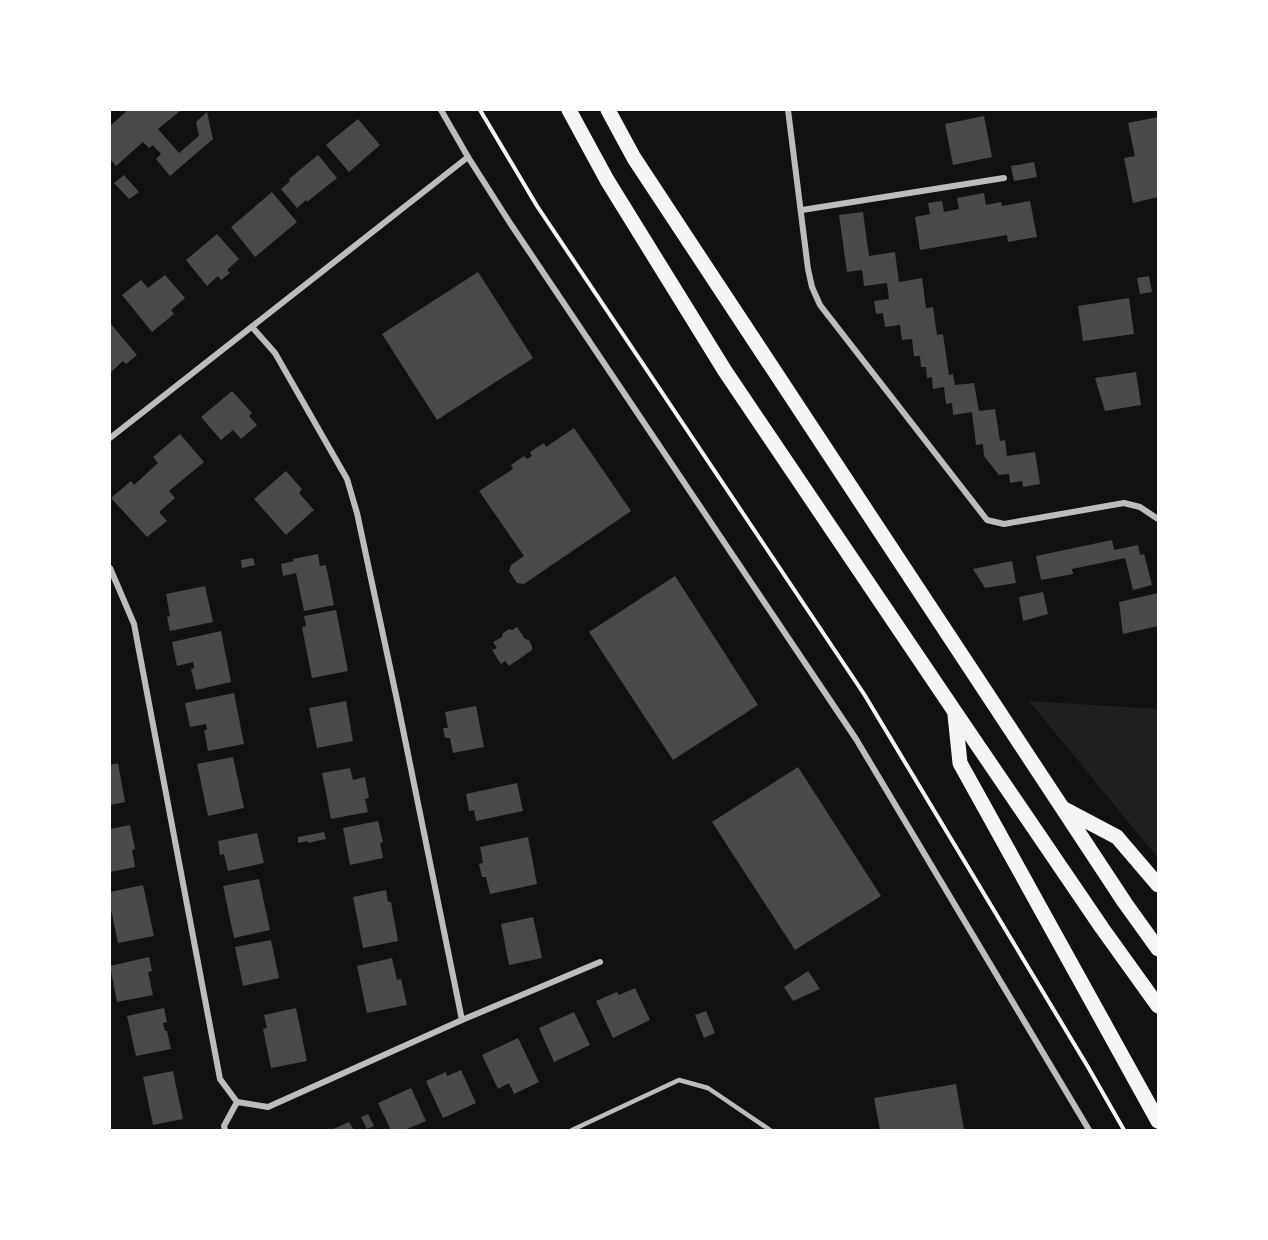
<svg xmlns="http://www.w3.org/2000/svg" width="1268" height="1240" viewBox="0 0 1268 1240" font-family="'PT Serif',serif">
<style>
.green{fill:#202020}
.building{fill:#4a4a4a}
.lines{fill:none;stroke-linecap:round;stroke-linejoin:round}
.path{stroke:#f5f5f5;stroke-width:4}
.service{stroke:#bcbcbc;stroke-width:4.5}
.minor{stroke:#bcbcbc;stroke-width:6}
.primary{stroke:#f5f5f5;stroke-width:15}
</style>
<rect width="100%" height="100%" fill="#111"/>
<path class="green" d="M1029 701 1158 709V858Z"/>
<g class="building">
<path d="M128 110H181L158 129 179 153 199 136 196 122 207 112 213 139 170 176 156 159 161 154 153 145 149 148 143 142 116 166 110 159V126Z"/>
<path d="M984 116 992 157 953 165 945 124Z"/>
<path d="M1158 117V197L1133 203 1124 158 1135 156 1128 123Z"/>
<path d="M358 119 380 145 349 172 326 145Z"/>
<path d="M318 155 337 178 307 202 306 200 297 208 281 189 290 181 289 179Z"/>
<path d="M1034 162 1037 177 1014 181 1011 166Z"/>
<path d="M124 175 139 192 129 199 114 183Z"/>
<path d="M272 192 297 222 255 257 231 227Z"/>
<path d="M984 193 986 205 1001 202 1002 206 1030 201 1037 237 1008 242 1007 235 920 250 915 217 930 214 928 203 942 201 944 212 959 209 957 198Z"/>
<path d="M863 212 869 256 895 252 899 282 922 278 926 308 933 307 937 335 943 334 949 375 953 374 955 385 974 383 979 411 995 409 1000 441 1005 440 1007 456 1035 452 1040 484 1023 487 1022 481 1010 483 1009 474 999 475 984 456 983 444 976 445 972 412 953 415 952 403 946 404 944 387 933 389 932 377 927 378 926 367H921L920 356H914L912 339 902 340 900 325 885 327 883 313 876 314 874 301 889 299 887 283 864 286 862 270 847 272 839 215Z"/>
<path d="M217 234 239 259 227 270 230 273 221 280 218 276 207 286 186 260Z"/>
<path d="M478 272 533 358 437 420 382 334Z"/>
<path d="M165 275 185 298 171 310 174 314 152 332 122 295 141 280 148 288Z"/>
<path d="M1149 276 1152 292 1140 294 1137 278Z"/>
<path d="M1129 298 1134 334 1083 341 1078 306Z"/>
<path d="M110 323 137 355 126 364 123 361 110 373Z"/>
<path d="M1136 372 1141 405 1105 411 1095 378Z"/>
<path d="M232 391 252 413 249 416 257 425 241 439 233 430 221 440 201 417Z"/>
<path d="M574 428 631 511 524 584 517 583 509 571 511 565 524 556 479 491 513 469 511 465 524 456 527 459 532 456 530 452 544 443 546 447Z"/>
<path d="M180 434 204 462 169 491 175 498 159 512 167 521 147 537 111 498 131 481 134 485 158 463 153 457Z"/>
<path d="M286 471 302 489 299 493 314 510 286 535 254 499Z"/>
<path d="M1112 540 1114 550 1138 545 1140 555 1144 554 1152 585 1133 590 1125 558 1072 569 1073 574 1041 580 1036 556Z"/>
<path d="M318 554 320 566 326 565 334 605 304 611 296 573 283 576 281 564 294 561 293 559Z"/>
<path d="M253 558 255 565 242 568 241 560Z"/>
<path d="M1012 561 1016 583 985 588 973 569Z"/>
<path d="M675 576 758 705 673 760 589 632Z"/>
<path d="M205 586 213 622 170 631 167 617 170 616 166 594Z"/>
<path d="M1043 592 1048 614 1023 621 1019 597Z"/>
<path d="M1158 593V626L1123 634 1119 602Z"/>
<path d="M336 610 348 671 312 678 302 627 306 626 304 616Z"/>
<path d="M517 627 525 639 529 640 532 646V650L509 666 505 661 501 664 492 650 497 648 493 642 502 637 503 633 509 629 512 630Z"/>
<path d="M221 631 231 682 196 690 191 669 194 668 193 662 177 666 172 642Z"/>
<path d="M234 693 244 744 208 751 204 730H207L206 724 190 727 185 703Z"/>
<path d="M346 701 353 741 317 748 309 708Z"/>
<path d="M476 706 484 747 453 753 450 738H445L443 728H448L445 712Z"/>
<path d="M233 757 244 808 208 816 197 764Z"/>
<path d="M118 763 125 802 110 805V765Z"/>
<path d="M798 767 881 896 795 950 712 822Z"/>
<path d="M350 768 353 780 365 777 369 798 365 799 368 812 331 819 322 773Z"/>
<path d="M517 783 523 811 476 821 474 810 469 811 466 794Z"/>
<path d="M378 821 383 842 380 843 383 858 350 865 343 828Z"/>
<path d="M130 825 135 849 132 850 135 867 110 872V829Z"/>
<path d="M324 832 326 839 308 843V841L298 843V837Z"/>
<path d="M257 833 264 863 228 871 224 854 220 855 218 841Z"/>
<path d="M528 837 537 884 490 894 486 877H482L479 864 483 863 480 847Z"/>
<path d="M259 879 270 930 234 938 223 886Z"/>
<path d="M143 885 154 936 118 943 110 905V892Z"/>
<path d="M386 890 388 902H391L398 941 363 948 353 897Z"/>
<path d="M533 917 542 958 509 965 501 924Z"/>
<path d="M271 940 279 978 243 986 235 947Z"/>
<path d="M149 957 152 971 148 972 153 995 117 1002 110 966Z"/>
<path d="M392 958 397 980 401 979 407 1005 367 1013 357 966Z"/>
<path d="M808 971 820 989 793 1001 784 987Z"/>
<path d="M635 988 650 1020 613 1038 596 1001 617 992 619 995Z"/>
<path d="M164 1008 167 1022 163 1023 165 1031H167L171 1049 136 1056 127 1016Z"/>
<path d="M296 1008 307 1061 271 1068 263 1029 267 1028 264 1015Z"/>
<path d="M706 1011 715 1033 704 1038 695 1015Z"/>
<path d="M574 1012 590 1045 554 1062 539 1028Z"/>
<path d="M518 1038 539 1082 514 1094 509 1083 498 1089 482 1055Z"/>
<path d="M461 1070 476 1103 443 1118 426 1081 446 1072 447 1076Z"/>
<path d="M173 1071 183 1119 153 1125 143 1077Z"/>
<path d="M956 1084 964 1130H880L874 1098Z"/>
<path d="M411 1088 426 1121 405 1130H391L378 1103Z"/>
<path d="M368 1114 374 1126 367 1129 361 1117Z"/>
<path d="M349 1122 354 1130H331Z"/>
</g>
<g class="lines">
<path class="path" d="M480 110 537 206 864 694 1088 1067 1124 1130"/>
<path class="service" d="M572 1130 679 1080 708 1088 770 1130"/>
<g class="minor">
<path d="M441 110 468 157 510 223 856 739 1089 1130"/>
<path d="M788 110 808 269 812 287 820 305 987 520 1004 524 1124 503 1140 507 1158 519"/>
<path d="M802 210 1004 178"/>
<path d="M252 327 275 353 347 479 357 513 397 700 462 1020"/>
<path d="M110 438 468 157"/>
<path d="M110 568 134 624 220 1079 237 1102 268 1107 462 1020 600 962"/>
<path d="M225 1130 224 1126 237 1102"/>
</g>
<g class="primary">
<path d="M569 110 607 180 725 371 955 712 1102 928 1158 1006"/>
<path d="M608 110 634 158 1125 903 1158 949"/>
<path d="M955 715 960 763 1158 1121"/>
<path d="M1064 809 1117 837 1158 885"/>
</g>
</g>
<rect width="1268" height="1240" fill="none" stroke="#ffffff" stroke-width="222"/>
</svg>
